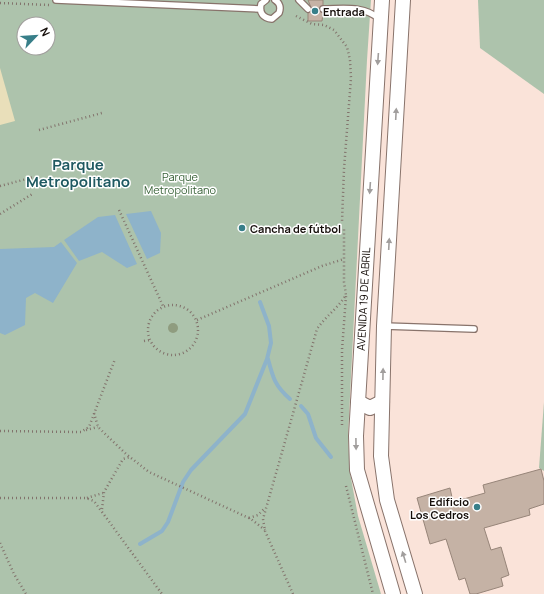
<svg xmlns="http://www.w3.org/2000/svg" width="544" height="594" viewBox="0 0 544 594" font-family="Manrope,sans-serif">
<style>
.green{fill:#adc3ac;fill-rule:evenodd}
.sand{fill:#e9dfba}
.water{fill:#8eb3ca}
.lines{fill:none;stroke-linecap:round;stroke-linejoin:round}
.stream{stroke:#8eb3ca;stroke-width:4}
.building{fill:#c5b2a5;stroke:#978579}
.service-casing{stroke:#88736b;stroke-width:8}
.tertiary-casing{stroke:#88736b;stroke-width:16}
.path{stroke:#82736c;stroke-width:2.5;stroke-dasharray:1 3;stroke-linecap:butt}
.service{stroke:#fff;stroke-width:5.5}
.tertiary{stroke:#fff;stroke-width:14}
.tree{fill:#8f9c7f}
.oneway{fill:#a19e9d}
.poi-dot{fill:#387f89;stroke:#fff;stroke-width:1.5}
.labels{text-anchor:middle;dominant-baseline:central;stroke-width:3;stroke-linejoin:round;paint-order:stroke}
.poi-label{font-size:11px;font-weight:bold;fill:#140d09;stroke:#fff;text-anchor:start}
.park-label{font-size:11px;fill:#376136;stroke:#fff}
.street-label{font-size:11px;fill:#140d09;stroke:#fff}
.district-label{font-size:15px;font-weight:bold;fill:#1f5961;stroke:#fff}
</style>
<rect width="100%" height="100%" fill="#fae3d9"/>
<g class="green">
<path d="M0 0H371L367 60 348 436 350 473 358 516 381 594H0ZM24 24H48V48H24Z"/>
<path d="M478 0H544V94L480 48Z"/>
<path d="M544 402V471L539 468Z"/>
</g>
<path class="sand" d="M0 68 15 121 0 125Z"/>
<g class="water">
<path d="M151 211 161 233 160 253 147 259 126 214Z"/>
<path d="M115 215 137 264 127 268 102 252 79 261 64 240 98 217Z"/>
<path d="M61 242 77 263 53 303 35 293 26 298 25 325 5 335 0 333V249L54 247Z"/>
</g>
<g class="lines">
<g class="stream">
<path d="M268 359C273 378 275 386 290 399"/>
<path d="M301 406 308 414 316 438 331 457"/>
<path d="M140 544 162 531 168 522 183 482 191 470 245 414 267 359 271 343 269 326 260 302"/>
</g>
</g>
<g class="building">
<path d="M308 0H323V5L319 9 323 13 322 21H308V13L312 10Z"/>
<path d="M541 469 544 481V504L529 509 530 515 484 528 491 550 501 547 509 575 501 578 503 586 476 594H470L465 578 459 580 446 539 430 544 417 498 450 488 453 502 485 493 483 485Z"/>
</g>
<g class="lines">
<defs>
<g id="service">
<path d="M56 0 260 9"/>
<path d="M266 0 261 4C259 13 263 18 272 19L279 13C281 8 280 3 275 0"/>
<path d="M299 0 308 9"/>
<path d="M323 9C342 9 364 5 379 19"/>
<path d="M384 326 474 329"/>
</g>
<g id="tertiary">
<path d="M382 0 356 436 357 470 393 594"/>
<path d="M403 0 384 326 381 456 387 500 415 594"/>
<path d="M358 402 370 408 382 402"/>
</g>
</defs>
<use href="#service" class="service-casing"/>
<use href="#tertiary" class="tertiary-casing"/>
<g class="path">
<path d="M0 3 49 5"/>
<path d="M296 16 312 24 324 25 334 30 347 47 350 60 351 78 344 169 342 222"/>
<path d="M39 130 102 113"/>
<path d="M0 186 34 177"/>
<path d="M119 210 163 306"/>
<path d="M0 214 34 193"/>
<circle cx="173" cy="330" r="25"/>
<path d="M197 320 322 266 344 259"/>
<path d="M144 341 150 340"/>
<path d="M94 413 98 427 126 454 149 472 251 519 265 530"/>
<path d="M342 425V350L346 296"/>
<path d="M86 430 98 427"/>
<path d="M0 431 78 432H81L89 427 115 359"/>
<path d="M346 486 373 594"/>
<path d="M0 498H86L94 501 162 594"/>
<path d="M87 498 103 493"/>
<path d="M102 509 104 492 123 459 130 457"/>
<path d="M249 518 258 515 264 509"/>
<path d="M0 543 14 574 26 594"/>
<path d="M293 594 265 531 263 519 317 329C326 316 338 308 346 295L344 282V229"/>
</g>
<use href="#service" class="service"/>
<use href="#tertiary" class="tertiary"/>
</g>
<circle class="tree" cx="173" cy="328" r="5"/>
<defs><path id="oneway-solid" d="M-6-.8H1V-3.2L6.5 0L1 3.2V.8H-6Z"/></defs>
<g class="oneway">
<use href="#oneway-solid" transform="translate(378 59) rotate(94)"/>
<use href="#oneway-solid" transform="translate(396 114) rotate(-87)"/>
<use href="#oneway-solid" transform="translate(370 188) rotate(94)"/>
<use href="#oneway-solid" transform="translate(389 244) rotate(-87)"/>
<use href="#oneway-solid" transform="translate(383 374) rotate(-89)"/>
<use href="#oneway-solid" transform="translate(356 444) rotate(89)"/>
<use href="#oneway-solid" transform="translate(404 557) rotate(-107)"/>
</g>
<g class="poi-dot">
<circle cx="315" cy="11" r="4"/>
<circle cx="242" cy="228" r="4"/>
<circle cx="477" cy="507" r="4"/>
</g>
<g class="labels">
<g class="poi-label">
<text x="323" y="11">Entrada</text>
<text x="250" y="228">Cancha de fútbol</text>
<text x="469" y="501" text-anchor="end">Edificio<tspan x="469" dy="13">Los Cedros</tspan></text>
</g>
<g class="park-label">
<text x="180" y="176">Parque<tspan x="180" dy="13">Metropolitano</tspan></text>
</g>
<g class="street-label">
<text transform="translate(363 299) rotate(-87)">AVENIDA 19 DE ABRIL</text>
</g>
<g class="district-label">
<text x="78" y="164">Parque<tspan x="78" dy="17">Metropolitano</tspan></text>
</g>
</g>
<g transform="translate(36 36) rotate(65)"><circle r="19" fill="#ffffff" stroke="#a19e9d"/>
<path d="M0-3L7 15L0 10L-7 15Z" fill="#387f89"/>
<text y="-6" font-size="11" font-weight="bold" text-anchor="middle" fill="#140d09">N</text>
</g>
</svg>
